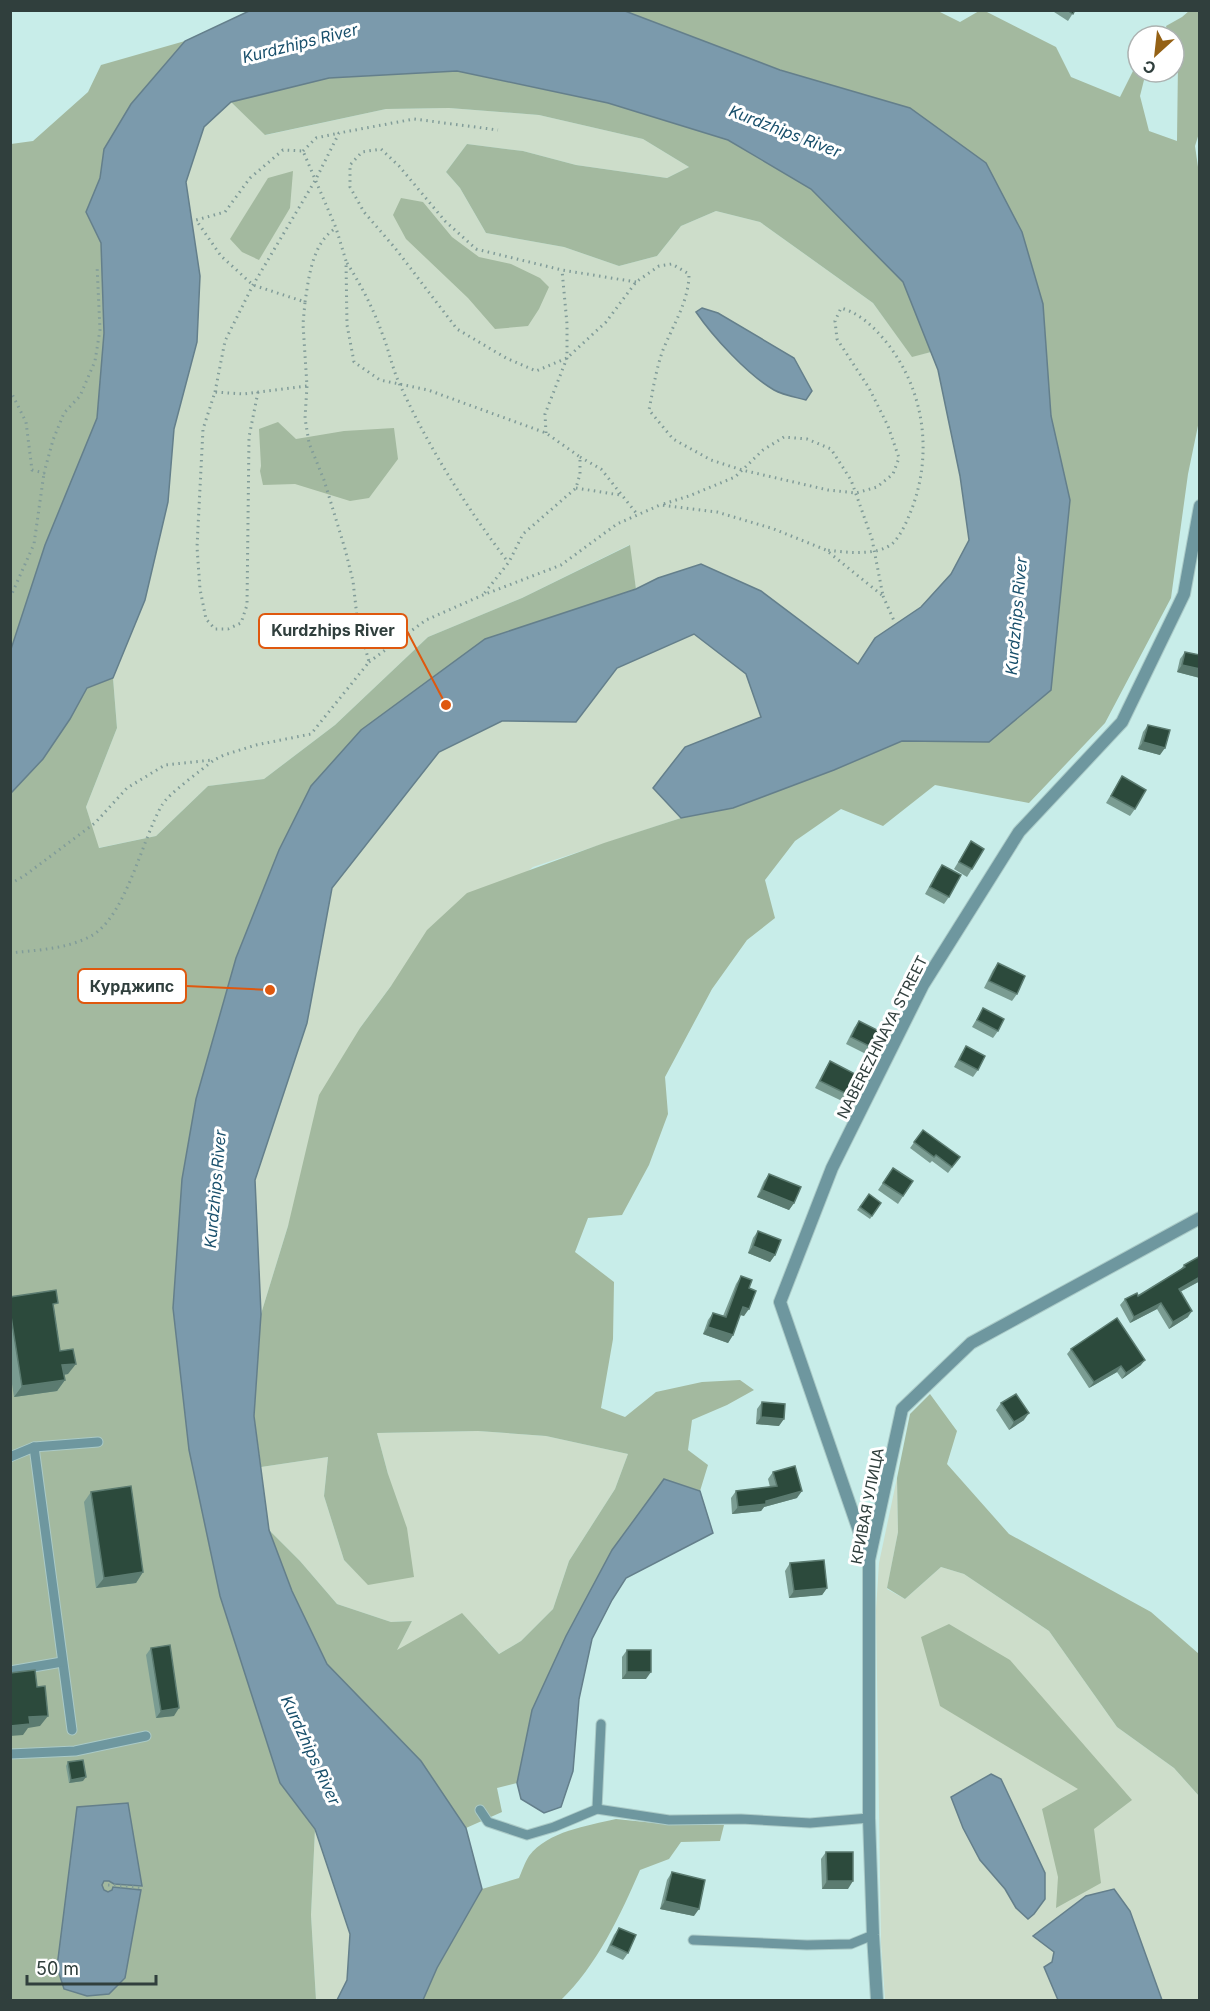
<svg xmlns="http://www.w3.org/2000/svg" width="1210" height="2011" viewBox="0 0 1210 2011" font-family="Inter,sans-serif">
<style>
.green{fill:#cdddca;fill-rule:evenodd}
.forest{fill:#a3b99f}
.water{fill:#7b9aac;stroke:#647f8b;stroke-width:1.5}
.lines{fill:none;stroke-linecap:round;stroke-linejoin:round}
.lane-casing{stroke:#aacac7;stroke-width:11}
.street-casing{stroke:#aacac7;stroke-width:14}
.path{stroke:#819c99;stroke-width:3;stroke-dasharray:1.5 4.5;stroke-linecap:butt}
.lane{stroke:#6e979f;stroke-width:9}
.street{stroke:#6e979f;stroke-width:12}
.wall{fill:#7a9c92}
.shaded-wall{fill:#5b7b70}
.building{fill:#2c4a3c;stroke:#5b7b70;stroke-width:1.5}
.labels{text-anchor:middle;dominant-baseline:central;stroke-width:6;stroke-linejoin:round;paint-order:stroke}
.street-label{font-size:15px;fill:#303f3d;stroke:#fff}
.water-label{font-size:16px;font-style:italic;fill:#19506c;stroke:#fff}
.leader{fill:none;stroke:#df580e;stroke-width:2}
.callout-dot{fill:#df580e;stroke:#fff;stroke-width:2}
.callout{fill:#fff;stroke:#df580e;stroke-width:2}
.callout-label{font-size:16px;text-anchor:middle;font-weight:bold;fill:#303f3d}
</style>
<rect width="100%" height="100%" fill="#c8ede9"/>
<g class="green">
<path d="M231 102 266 135 386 109 449 108 539 115 643 139 689 167 667 178 576 165 523 151 467 144 446 172 460 188 486 233 564 247 619 266 657 256 681 226 716 211 760 222 873 303 912 356 931 352 938 370 960 476 969 540 952 574 921 607 875 638 858 664 761 591 701 564 658 578 636 589 629 545 522 598 428 637 335 725 264 779 208 786 156 836 98 848 86 807 117 728 113 678 145 600 168 502 174 429 197 342 200 276 186 182 204 127Z"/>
<path d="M694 634 746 674 761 717 685 747 653 788 681 818 533 867 391 986 360 1028 288 1226 261 1314 255 1180 307 1023 332 888 439 752 502 721 576 722 617 668Z"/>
<path d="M478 1431 546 1436 628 1454 615 1489 569 1561 553 1609 521 1641 499 1654 484 1637 396 1651 412 1621 391 1622 337 1604 300 1561 269 1530 261 1467 328 1457 324 1496 344 1560 369 1585 388 1474 377 1433Z"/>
<path d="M897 1478 898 1532 887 1589 905 1599 941 1567 964 1574 1049 1631 1117 1727 1174 1768 1199 1796 1200 2000H1162L1130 1911 1033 1936 1054 1952 1052 1962 1044 1968 1058 2000H885L881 1943 876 1610 879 1563ZM951 1797 1016 1908 1005 1889 980 1860 963 1828Z"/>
<path d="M315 1829 350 1934 347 1980 337 2000H316L311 1915Z"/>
</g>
<g class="forest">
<path d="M936 10 960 22 979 11H985L1056 47 1071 77 1120 97 1138 61V72H1146L1140 96 1149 131 1177 141 1178 63 1174 49V36H1169L1166 26 1182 17 1189 11H1199L1200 130 1195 146 1200 181V416L1188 474 1171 598 1105 723 1029 803 935 785 883 826 841 809 795 841 765 880 775 918 747 940 712 989 665 1077 668 1114 649 1165 622 1215 588 1218 575 1252 614 1282 613 1339 601 1408 625 1417 656 1392 702 1382 740 1380 754 1390 727 1405 692 1420 688 1450 708 1465 700 1491 664 1479 612 1550 566 1636 532 1710 517 1783 497 1788 502 1812 466 1828 421 1761 327 1664 292 1591 269 1530 300 1561 337 1604 391 1622 412 1621 397 1650 462 1613 499 1654 521 1641 553 1609 569 1561 615 1489 628 1454 546 1436 478 1431 377 1433 388 1474 407 1528 414 1577 368 1585 344 1560 324 1496 328 1457 261 1467 254 1416 261 1314 288 1226 319 1095 360 1028 391 986 427 930 467 893 604 843 681 818 733 808 834 770 902 741 989 742 1051 690 1070 500 1051 416 1043 304 1022 232 910 108 780 70 625 11Z"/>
<path d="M185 41 131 104 104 149 100 178 86 212 101 243 104 333 97 418 45 545 11 649V144L33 141 88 92 101 65Z"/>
<path d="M457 71 608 103 728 140 811 189 903 282 931 352 912 357 873 303 760 222 716 211 681 226 657 256 619 266 564 247 486 233 460 188 446 172 467 144 523 151 576 165 667 178 689 167 643 139 539 115 449 108 386 109 265 135 231 102 329 78Z"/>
<path d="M293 171 290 208 259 260 242 252 230 239 268 178Z"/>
<path d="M401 198 423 202 452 237 479 257 511 264 540 278 549 287 539 309 528 326 495 329 468 298 406 239 393 215Z"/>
<path d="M278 422 296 439 344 431 394 428 398 459 369 498 350 501 295 484 263 485 260 471 261 466 259 429Z"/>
<path d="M630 545 636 589 563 614 279 850 236 958 196 1099 173 1308 189 1450 220 1596 280 1783 315 1829 311 1915 316 2000H11L10 793 43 759 70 719 87 688 113 678 117 728 86 807 99 848 156 836 208 786 264 779 335 725 428 637 522 598Z"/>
<path d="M930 1394 957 1431 947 1464 1009 1534 1151 1612 1199 1654V1796L1174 1768 1117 1727 1049 1631 964 1574 941 1567 905 1599 887 1588 898 1532 897 1478 910 1414Z"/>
<path d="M949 1624 1010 1660 1132 1800 1094 1829 1101 1883 1056 1908 1058 1877 1042 1809 1078 1789 940 1706 921 1637Z"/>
<path d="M616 1819 664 1824 724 1825 720 1841 681 1842 669 1859 640 1870C621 1914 596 1967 561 2000H423L437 1968 482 1889 519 1878C522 1871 525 1862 529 1856 548 1831 587 1826 616 1819Z"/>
</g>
<g class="water">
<path d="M249 11H625L780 70 910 108 986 163 1022 232 1043 304 1051 416 1070 500 1051 690 989 742 902 741 834 770 733 808 681 818 653 788 685 747 761 717 746 674 694 634 617 668 576 722 502 721 439 752 332 888 307 1023 255 1180 261 1314 254 1416 269 1530 292 1591 327 1664 421 1761 466 1828 482 1889 437 1968 423 2000H337L347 1980 350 1934 315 1829 280 1783 220 1596 189 1450 173 1308 182 1179 196 1099 236 958 279 850 311 786 361 730 485 639 636 589 658 578 701 564 761 591 858 664 875 638 921 607 951 574 969 540 960 476 938 370 903 282 811 189 728 140 608 103 457 71 329 78 231 102 204 127 186 182 200 276 197 342 174 429 168 502 145 600 113 678 87 688 70 719 43 759 11 793V649L45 545 97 418 104 333 101 243 86 212 100 178 104 149 131 104 185 41Z"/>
<path d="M702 308 718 313 794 358 812 391 806 400C795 397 783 395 774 390 748 375 713 337 696 312Z"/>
<path d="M664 1479 700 1491 713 1533 626 1578 612 1600 592 1639 579 1699 573 1771 561 1807 544 1813 521 1799 517 1783 532 1710 566 1636 612 1550Z"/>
<path d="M991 1774 1001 1779 1045 1873V1899L1034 1914 1028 1919 1016 1908 1005 1889 980 1860 963 1828 951 1797Z"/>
<path d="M128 1803 142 1886 114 1884 109 1881H104L102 1885 104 1890 108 1892 112 1890 113 1887 141 1890 125 1978 109 1994 87 1996 64 1989 57 1967 77 1807Z"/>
<path d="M1114 1889 1130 1911 1162 2000H1058L1044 1967 1052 1962 1054 1952 1033 1936 1086 1896Z"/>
</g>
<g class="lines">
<defs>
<g id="lane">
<path d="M34 1447 72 1730"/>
<path d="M10 1457 34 1447 98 1442"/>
<path d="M10 1671 62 1662"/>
<path d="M10 1754 75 1751 146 1736"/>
<path d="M597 1809 601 1724"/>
<path d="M480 1810 488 1822 527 1835 554 1827 597 1809 669 1820 741 1819 810 1823 869 1818"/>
<path d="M693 1940 807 1945 851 1944 873 1935"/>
</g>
<g id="street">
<path d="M869 1560 780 1302 832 1168 923 985 1019 832 1122 722 1184 594 1200 506"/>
<path d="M877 2000 873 1935 869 1818V1560L902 1409 971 1343 1200 1218"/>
</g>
</defs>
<use href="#lane" class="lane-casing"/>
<use href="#street" class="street-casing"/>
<g class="path">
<path d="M303 151 316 138 339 133"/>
<path d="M347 263C361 285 373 308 382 333 389 350 392 368 400 385 429 448 466 507 508 562"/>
<path d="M636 282 562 270 476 249 445 221 399 166 381 149 362 152 350 165V187L364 212 395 248 457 329 506 358 536 371 567 358 606 322 636 282 659 266 672 264 689 274C689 301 673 325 663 350 656 369 653 390 649 410L673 439 711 460 742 470 828 490 856 493 877 487 893 474 899 458 888 426 869 388 837 339 835 321 841 308C861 314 874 327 887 343 925 391 933 455 911 511 907 521 901 535 893 543 877 557 845 552 826 550"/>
<path d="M305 302C309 277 312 243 336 228"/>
<path d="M10 390 26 422 32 470 44 473 53 440 64 413 80 396 95 361 100 330 97 265"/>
<path d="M215 392 225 341 253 285 316 179 339 133 414 119 498 130"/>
<path d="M258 392 249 437 247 605 241 623 228 629H215L206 619 200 589 197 547 203 429 215 392 243 394 307 386"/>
<path d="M546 433 545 414 567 358V324L562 270"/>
<path d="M580 457 601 469 637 514"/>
<path d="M576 488 620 495"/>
<path d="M883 596 895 623"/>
<path d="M10 598 34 544 44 473"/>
<path d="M369 662 426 620 483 595 561 565 617 524 660 505 717 512 774 529 826 550 883 596 872 539 851 480 831 449 807 439 784 437 763 450 735 477 689 496 660 505"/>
<path d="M10 884 24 876 95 823 127 788 165 765 212 760"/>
<path d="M10 953C37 950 67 949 91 936 126 917 142 839 162 805 168 794 203 769 214 760L224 755 256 745 311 734 369 662 357 617 353 581 345 549 324 480 309 443 305 418 307 386 303 324 305 302 253 285 221 256 196 220 225 212 250 178 283 150 303 151 336 228 346 261 347 325 354 362 380 380 428 390 546 433 580 457V474L576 488 523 534 509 562 483 595"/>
<path d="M108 1885 144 1888"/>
</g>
<use href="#lane" class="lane"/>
<use href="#street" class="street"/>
</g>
<g class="wall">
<path d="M1051 10H1075L1068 21Z"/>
<path d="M1185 652 1200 655V678L1177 672 1180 659Z"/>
<path d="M1148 725 1160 755 1138 749 1143 732Z"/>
<path d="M1122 776 1135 809 1130 816 1106 803Z"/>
<path d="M971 841 972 869 967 877 954 869Z"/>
<path d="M942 865 949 897 944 904 925 894 937 872Z"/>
<path d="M998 963 1017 994 1012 1001 984 988 993 970Z"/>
<path d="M983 1008 998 1031 993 1038 972 1027Z"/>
<path d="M859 1021 871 1047 866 1054 846 1044 854 1028Z"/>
<path d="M966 1046 978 1070 973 1077 954 1067 961 1054Z"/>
<path d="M830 1061 847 1094 842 1101 815 1088 825 1069Z"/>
<path d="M923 1130 960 1157 948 1173 932 1161 930 1163 910 1148Z"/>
<path d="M893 1168 913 1181 898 1204 878 1190Z"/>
<path d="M769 1174 794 1203 789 1210 757 1197 764 1181Z"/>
<path d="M869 1194 881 1203 870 1219 857 1210Z"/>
<path d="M758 1231 775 1255 770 1262 748 1253 753 1238Z"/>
<path d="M1200 1256V1281L1180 1292 1188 1317 1169 1329 1157 1309 1130 1323 1120 1305 1125 1299 1138 1296 1181 1269 1184 1265Z"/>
<path d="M741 1276 749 1288 744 1316 740 1315 733 1335 728 1343 703 1334 708 1320 713 1313 723 1316 736 1284Z"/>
<path d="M10 1297 54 1308 60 1351 68 1374 64 1375 65 1380 57 1391 14 1397 10 1371Z"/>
<path d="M1071 1349 1141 1365 1122 1379 1117 1372 1089 1388 1067 1354Z"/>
<path d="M762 1402 779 1426 756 1424 757 1409Z"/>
<path d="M1001 1403 1024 1420 1009 1430 996 1410Z"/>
<path d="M773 1472 797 1498 764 1507 761 1511 732 1514 731 1498 736 1491 770 1487 768 1479Z"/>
<path d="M91 1492 143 1572 136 1583 96 1588 84 1502Z"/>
<path d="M790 1563 827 1588 822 1595 789 1598 785 1571Z"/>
<path d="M151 1648 174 1716 156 1718 146 1655Z"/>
<path d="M627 1650 646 1679H622V1657Z"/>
<path d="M68 1762 83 1781 69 1783 66 1766Z"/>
<path d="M826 1852 848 1889H822L821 1859Z"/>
<path d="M672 1872 694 1916 660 1909 667 1880Z"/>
<path d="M619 1928 628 1953 623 1960 606 1952 614 1935Z"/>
</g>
<g class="shaded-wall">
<path d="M1182 665 1200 669V678L1177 672Z"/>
<path d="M1143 742 1165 748 1160 755 1138 749Z"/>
<path d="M762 1190 794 1203 789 1210 757 1197Z"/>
<path d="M753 1246 775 1255 770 1262 748 1253Z"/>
<path d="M1200 1277V1281L1174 1295 1179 1289Z"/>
<path d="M1161 1303 1157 1309 1130 1323 1134 1317Z"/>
<path d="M743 1307 749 1309 744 1316 738 1314Z"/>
<path d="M1192 1311 1188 1317 1169 1329 1173 1322Z"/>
<path d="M708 1327 733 1335 728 1343 703 1334Z"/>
<path d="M1145 1360 1141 1365 1122 1379 1126 1373Z"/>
<path d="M76 1364 68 1374 55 1376 62 1365Z"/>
<path d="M1121 1366 1117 1372 1089 1388 1094 1382Z"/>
<path d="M65 1380 57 1391 14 1397 22 1386Z"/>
<path d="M1029 1413 1024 1420 1009 1430 1014 1422Z"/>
<path d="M761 1417 784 1419 779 1426 756 1424Z"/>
<path d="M802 1491 797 1498 764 1507 761 1511 732 1514 738 1507 766 1501Z"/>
<path d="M143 1572 136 1583 96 1588 104 1578Z"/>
<path d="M827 1588 822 1595 789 1598 794 1591Z"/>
<path d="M627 1672H651L646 1679H622Z"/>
<path d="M179 1708 174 1716 156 1718 161 1711Z"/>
<path d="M48 1716 40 1726 28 1728 23 1735 10 1736V1726L29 1717Z"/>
<path d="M86 1777 83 1781 69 1783 71 1780Z"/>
<path d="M827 1881H853L848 1889H822Z"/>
<path d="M665 1901 699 1909 694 1916 660 1909Z"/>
</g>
<g class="building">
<path d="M1067 10H1075L1073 14Z"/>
<path d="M1185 652 1200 655V669L1182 665Z"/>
<path d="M1148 725 1170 730 1165 748 1143 742Z"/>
<path d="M1122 776 1146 790 1135 809 1111 796Z"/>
<path d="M971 841 984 849 972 869 959 862Z"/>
<path d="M942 865 961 875 949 897 930 887Z"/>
<path d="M998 963 1025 976 1017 994 989 981Z"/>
<path d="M983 1008 1004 1019 998 1031 977 1020Z"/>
<path d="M859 1021 879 1031 871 1047 851 1037Z"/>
<path d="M966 1046 985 1056 978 1070 959 1060Z"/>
<path d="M830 1061 857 1075 847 1094 820 1081Z"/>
<path d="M923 1130 960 1157 952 1167 936 1155 934 1157 914 1142Z"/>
<path d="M893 1168 913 1181 903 1196 883 1183Z"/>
<path d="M769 1174 801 1187 794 1203 762 1190Z"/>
<path d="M869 1194 881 1203 872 1216 860 1207Z"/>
<path d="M758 1231 781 1240 775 1255 753 1246Z"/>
<path d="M1200 1256V1277L1179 1289 1192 1311 1173 1322 1161 1303 1134 1317 1125 1299 1137 1293 1138 1296 1185 1267 1184 1265Z"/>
<path d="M741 1276 752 1280 749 1288 756 1291 749 1309 743 1307 733 1335 708 1327 713 1313 726 1317Z"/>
<path d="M56 1290 58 1303 53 1304 60 1351 73 1349 76 1364 62 1365 65 1380 22 1386 10 1310V1297Z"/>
<path d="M1117 1318 1145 1360 1126 1373 1121 1366 1094 1382 1071 1349Z"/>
<path d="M1016 1394 1029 1413 1014 1422 1001 1403Z"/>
<path d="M762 1402 785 1404 784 1419 761 1417Z"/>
<path d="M795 1466 802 1491 766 1501V1504L738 1507 736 1491 777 1486 773 1472Z"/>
<path d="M131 1486 143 1572 104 1578 91 1492Z"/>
<path d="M824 1560 827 1588 794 1591 790 1563Z"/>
<path d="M170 1645 179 1708 161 1711 151 1648Z"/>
<rect x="627" y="1650" width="24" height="22"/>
<path d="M35 1670 37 1687 45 1686 48 1716 29 1717 30 1724 10 1726V1673Z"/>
<path d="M83 1760 86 1777 71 1780 68 1762Z"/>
<path d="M826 1852H853V1881H827Z"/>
<path d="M672 1872 705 1880 699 1909 665 1901Z"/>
<path d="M619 1928 636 1935 628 1953 611 1945Z"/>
</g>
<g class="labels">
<g class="street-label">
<text transform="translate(882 1037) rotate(-63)">NABEREZHNAYA STREET</text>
<text transform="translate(867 1506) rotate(-79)">КРИВАЯ УЛИЦА</text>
</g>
<g class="water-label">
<text transform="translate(300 43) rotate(-14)">Kurdzhips River</text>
<text transform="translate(785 131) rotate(21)">Kurdzhips River</text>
<text transform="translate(1016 616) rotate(-85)">Kurdzhips River</text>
<text transform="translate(215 1189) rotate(-85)">Kurdzhips River</text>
<text transform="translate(311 1750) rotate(65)">Kurdzhips River</text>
</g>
</g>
<path class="leader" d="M446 705L407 631M270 990L186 986"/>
<g class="callout-dot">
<circle cx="446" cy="705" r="6"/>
<circle cx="270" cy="990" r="6"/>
</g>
<g class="callout">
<rect x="259" y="614" width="148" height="34" rx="6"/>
<rect x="78" y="969" width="108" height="34" rx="6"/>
</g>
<g class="callout-label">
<text x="333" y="636">Kurdzhips River</text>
<text x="132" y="992">Курджипс</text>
</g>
<rect width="1210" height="2011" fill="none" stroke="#303f3d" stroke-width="24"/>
<g transform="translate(1156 54) rotate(207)"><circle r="28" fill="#ffffff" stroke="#acb2b1" stroke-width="1.5"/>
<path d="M0-4.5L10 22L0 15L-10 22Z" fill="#946115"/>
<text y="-9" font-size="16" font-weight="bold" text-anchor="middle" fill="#303f3d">С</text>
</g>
<path d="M27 1975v9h129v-9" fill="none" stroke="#303f3d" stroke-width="3"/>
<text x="36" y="1975" font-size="18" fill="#303f3d" stroke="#ffffff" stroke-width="4.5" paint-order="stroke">50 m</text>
</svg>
